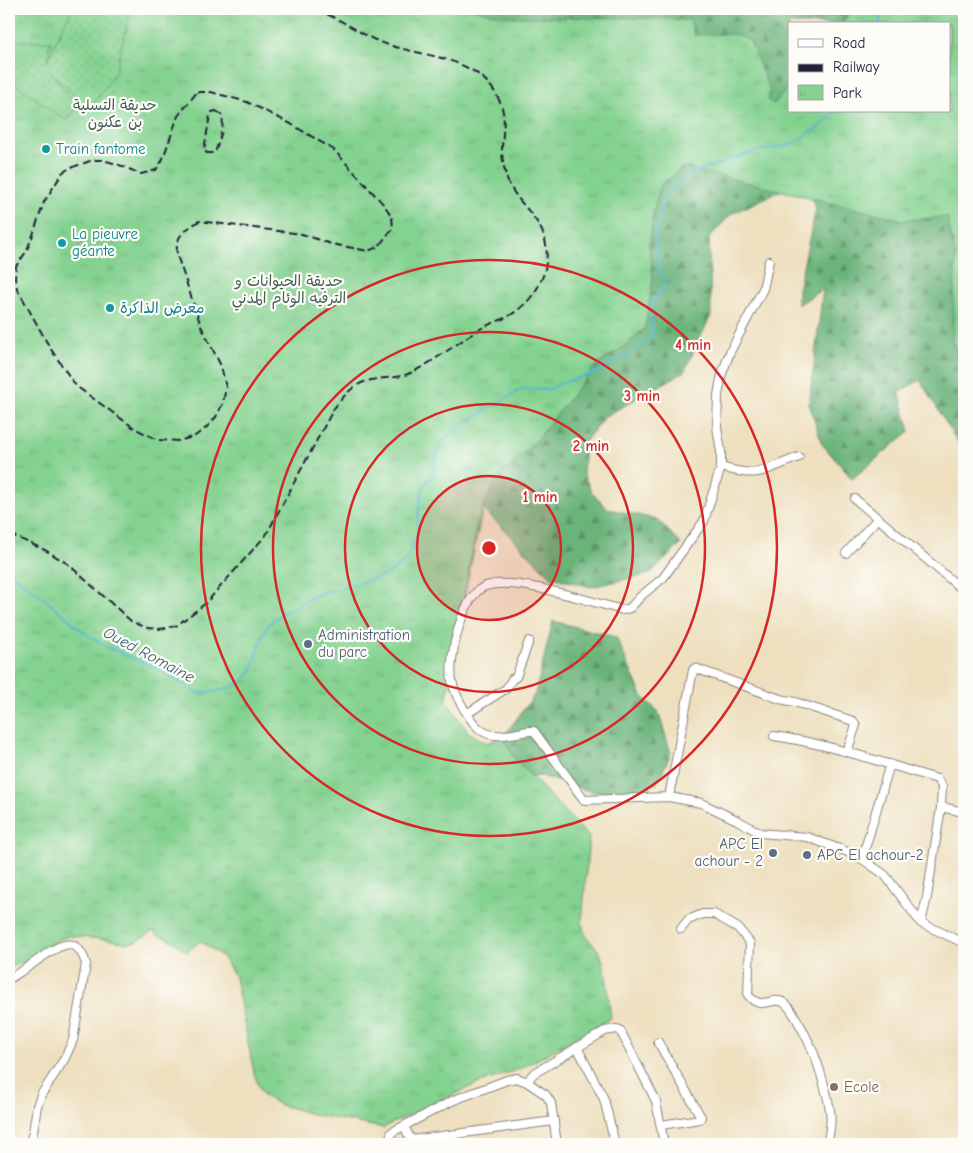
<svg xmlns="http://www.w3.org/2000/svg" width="973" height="1153" viewBox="0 0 973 1153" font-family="'Comic Neue','Playpen Sans Arabic',sans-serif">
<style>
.forest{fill:url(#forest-firs);stroke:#466b5a;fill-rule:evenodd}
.park{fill:url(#park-tufts);stroke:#537a66}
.garden{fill:url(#garden-dots);stroke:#537a66}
.water{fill:#4fb6cd;stroke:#386c84}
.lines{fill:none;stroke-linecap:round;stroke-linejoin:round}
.stream{stroke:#4fb6cd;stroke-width:2}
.minor-casing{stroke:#88817d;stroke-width:10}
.minor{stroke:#fff;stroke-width:8}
.rail{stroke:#22223b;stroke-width:2;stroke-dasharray:8 4;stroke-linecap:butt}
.ring{fill:none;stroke:#d62828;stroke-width:2.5}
.culture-dot{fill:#0f9aa8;stroke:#fdfcf7;stroke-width:2}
.service-dot{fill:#5c6f8a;stroke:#fdfcf7;stroke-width:2}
.education-dot{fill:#8d6e63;stroke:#fdfcf7;stroke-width:2}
.labels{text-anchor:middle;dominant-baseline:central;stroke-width:4.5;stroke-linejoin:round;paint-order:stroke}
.park-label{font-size:15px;fill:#446059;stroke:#fdfcf7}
.culture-label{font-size:15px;fill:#0d838f;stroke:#fdfcf7;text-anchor:start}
.service-label{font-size:15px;fill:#4e5e75;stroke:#fdfcf7;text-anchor:start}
.education-label{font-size:15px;fill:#785e54;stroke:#fdfcf7;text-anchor:start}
.water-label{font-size:16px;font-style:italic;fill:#345d75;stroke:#fdfcf7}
.centre{fill:#d62828;stroke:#fdfcf7;stroke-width:2.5}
.ring-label{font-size:15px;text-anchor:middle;font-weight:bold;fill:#d62828;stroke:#fdfcf7;stroke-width:4.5;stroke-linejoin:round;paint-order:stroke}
</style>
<defs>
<pattern id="forest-firs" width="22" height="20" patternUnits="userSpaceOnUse" patternTransform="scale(1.25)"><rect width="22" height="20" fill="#6bb47a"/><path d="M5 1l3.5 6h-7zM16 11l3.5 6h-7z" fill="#589265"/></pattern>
<pattern id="park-tufts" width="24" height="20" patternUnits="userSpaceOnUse" patternTransform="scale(1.25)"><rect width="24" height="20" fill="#84d290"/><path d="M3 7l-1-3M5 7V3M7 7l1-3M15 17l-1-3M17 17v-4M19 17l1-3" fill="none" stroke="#72b47d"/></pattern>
<pattern id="garden-dots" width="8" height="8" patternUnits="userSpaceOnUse" patternTransform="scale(1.25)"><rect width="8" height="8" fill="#84d290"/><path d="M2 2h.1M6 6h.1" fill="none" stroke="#72b47d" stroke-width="1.8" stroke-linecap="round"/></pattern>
</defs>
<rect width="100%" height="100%" fill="#fdfcf7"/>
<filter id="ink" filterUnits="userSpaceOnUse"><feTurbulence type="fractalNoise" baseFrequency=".02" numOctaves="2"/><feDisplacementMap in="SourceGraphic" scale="10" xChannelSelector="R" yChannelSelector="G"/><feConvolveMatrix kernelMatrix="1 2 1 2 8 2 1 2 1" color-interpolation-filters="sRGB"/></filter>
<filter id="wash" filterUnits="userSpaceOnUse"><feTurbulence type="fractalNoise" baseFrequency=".0096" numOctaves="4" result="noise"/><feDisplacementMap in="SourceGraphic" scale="20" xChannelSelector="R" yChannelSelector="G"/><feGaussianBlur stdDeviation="1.12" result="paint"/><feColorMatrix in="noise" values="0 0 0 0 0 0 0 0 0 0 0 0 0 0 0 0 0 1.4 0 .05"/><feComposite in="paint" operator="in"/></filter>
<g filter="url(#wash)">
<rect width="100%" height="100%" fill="#eee0bf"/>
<path class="forest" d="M319 9H964V452L920 380 899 392 910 431 852 479 822 444 809 404 823 289 798 305V289L816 208 803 180 731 214 709 238 711 315 684 372 604 417 585 442 583 473 591 491 608 509 657 519 681 544 650 574 591 587 551 577 483 509 467 583 446 702 469 733 487 743 503 737 535 694 553 621 616 637 642 696 658 711 671 753 657 784 628 793 592 792 542 776 504 778 9 593ZM789 24H949V111H789Z"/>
<path class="park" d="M9 9H472L497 15 515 17 642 18 690 20 694 35 735 34 750 41 770 92 768 100 774 104 789 86V111H949V24H841L853 9H964V361L960 357 952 340 956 257 947 217 903 220 683 167 660 186 653 213 649 244 653 278 645 328 626 345 595 366 535 442 496 479 477 523 446 701 469 733 487 743 503 737 514 758 589 837 582 923C584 941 595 942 601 956 608 975 608 998 611 1018L522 1068 477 1084 388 1125 384 1128 316 1115 280 1105 264 1096 258 1085 254 1073 235 977 222 956 200 941 187 952 168 938 159 936 153 931 137 941 126 943 112 940 70 936 58 940 9 969Z"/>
<path class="garden" d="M69 9H131L115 73 90 109 49 71 77 105 67 121 14 83 9 70V41H51L47 62 66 19 69 17Z"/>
<path class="water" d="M840 9H854C846 16 840 17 831 12V10Z"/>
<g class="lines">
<g class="stream">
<path d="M879 24 883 9"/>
<path d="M9 571 63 614 81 630 107 647 161 670 195 692 201 693 215 692 231 687 242 682 252 671 264 633 268 625 278 616 320 593 357 584 388 574 406 560 416 538 420 501 424 485 431 477 440 444 458 427 521 389H550L559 384 594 373 624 357 650 339 653 321 650 310 656 296 662 289 667 279 660 274 654 242 663 198 672 186 690 174 749 153 790 145 822 125 835 111"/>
</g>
</g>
</g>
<g filter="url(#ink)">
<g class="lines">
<defs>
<g id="minor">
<path d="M769 261 763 289 730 352 722 374 718 395 717 427 721 452V467L704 521 663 578 641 596 630 608 623 610C591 602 514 576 486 586 462 593 448 659 452 681 455 696 471 725 484 732 496 739 515 733 529 731H534L584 800 669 797 701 803 737 820 760 833 807 837 853 854 862 859 885 875 921 923 964 943"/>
<path d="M721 467C761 479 763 470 799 457"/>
<path d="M855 499 964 591"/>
<path d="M846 553 878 518"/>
<path d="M468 713 507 688 512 679 516 677 529 641"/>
<path d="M774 736C830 744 883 763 937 779L942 786 941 807"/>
<path d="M669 797 693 670 695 668 780 699 795 702 853 721 856 725 847 752"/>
<path d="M862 859 890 764"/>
<path d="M921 923 927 897 941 807 964 812"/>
<path d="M681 929 688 920 703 914H714L738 928 750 943 748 995C762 1012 771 996 783 1002 792 1006 810 1044 814 1054 820 1070 827 1093 830 1110 832 1122 830 1132 827 1144"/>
<path d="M9 979C18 973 27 968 35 962 55 948 76 930 86 964L73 1040 65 1058 41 1095 37 1106 33 1132 30 1144"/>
<path d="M658 1042 701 1117 700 1119 661 1125"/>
<path d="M577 1047 604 1099 615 1144"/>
<path d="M527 1082 533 1074 605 1031 617 1029 620 1030 656 1101 664 1144"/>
<path d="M404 1126 413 1144"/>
<path d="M411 1140 554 1121"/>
<path d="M389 1144 391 1134 392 1132 454 1100 507 1080 517 1078 527 1082 546 1095 551 1103 557 1144"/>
</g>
</defs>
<use href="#minor" class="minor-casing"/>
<use href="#minor" class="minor"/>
<g class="rail">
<path d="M197 92H211L247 102 291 124 334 150 385 206 392 217 393 228 378 247 368 251 331 244 302 234 199 221C184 231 175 235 177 255L201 326 221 366 226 387 223 403 216 417 206 428 195 436 179 441 158 440 134 428 76 386 50 348 17 288 15 278 16 266 26 252 33 235 44 202 63 172 70 168 93 160H103L117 164 141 174 156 170 162 161 178 116Z"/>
<path d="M216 111 221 114C226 124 219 140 216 150L214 153H207L204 150 210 115 212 112Z"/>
<path d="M9 534 45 550 68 564 132 622 148 628 160 629 176 626 206 603 266 535 333 410C342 398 352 385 367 381 380 377 394 379 408 374 429 365 452 347 472 334 484 325 499 322 512 314 537 299 552 268 545 240 539 214 513 201 506 176 504 167 502 159 502 150 502 134 507 118 500 102 478 51 416 59 373 39 361 33 349 25 337 19 329 15 320 12 312 9"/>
</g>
</g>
</g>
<circle cx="489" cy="548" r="72" fill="#d62828" fill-opacity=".12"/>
<g class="ring">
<circle cx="489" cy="548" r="72"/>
<circle cx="489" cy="548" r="144"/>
<circle cx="489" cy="548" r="216"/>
<circle cx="489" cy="548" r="288"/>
</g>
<g class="culture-dot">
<circle cx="46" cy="149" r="5"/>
<circle cx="62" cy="243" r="5"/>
<circle cx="110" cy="308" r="5"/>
</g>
<g class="service-dot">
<circle cx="308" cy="644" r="5"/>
<circle cx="773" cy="853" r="5"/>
<circle cx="807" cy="855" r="5"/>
</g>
<circle class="education-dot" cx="834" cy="1087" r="5"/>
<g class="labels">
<g class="park-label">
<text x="115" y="105">حديقة التسلية<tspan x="115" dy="17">بن عكنون</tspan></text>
<text x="289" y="281">حديقة الحيوانات و<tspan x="289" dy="17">الترفيه الوئام المدني</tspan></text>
</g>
<g class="culture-label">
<text x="56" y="149">Train fantome</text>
<text x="72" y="234">La pieuvre<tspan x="72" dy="17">géante</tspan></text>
<text x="120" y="308">معرض الذاكرة</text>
</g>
<g class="service-label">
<text x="318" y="635">Administration<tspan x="318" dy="17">du parc</tspan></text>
<text x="763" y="844" text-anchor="end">APC El<tspan x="763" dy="17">achour - 2</tspan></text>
<text x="817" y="855">APC El achour-2</text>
</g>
<g class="education-label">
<text x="844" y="1087">Ecole</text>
</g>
<g class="water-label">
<text transform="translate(149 655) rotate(28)">Oued Romaine</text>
</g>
</g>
<circle cx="489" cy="548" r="8" class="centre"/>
<g class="ring-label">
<text x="693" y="350">4 min</text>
<text x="642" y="401">3 min</text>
<text x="591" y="451">2 min</text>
<text x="540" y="502">1 min</text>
</g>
<rect width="973" height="1153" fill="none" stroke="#fdfcf7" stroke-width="30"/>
<rect x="788" y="22" width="162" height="90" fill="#fdfcf7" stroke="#a5a5ac"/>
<rect x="798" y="39" width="25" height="8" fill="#ffffff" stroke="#a5a5ac"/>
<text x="833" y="48" font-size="15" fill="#22223b">Road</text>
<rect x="798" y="64" width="25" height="8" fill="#22223b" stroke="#a5a5ac"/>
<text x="833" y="72" font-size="15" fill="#22223b">Railway</text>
<rect x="798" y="85" width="25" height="15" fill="url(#park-tufts)" stroke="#a5a5ac"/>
<text x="833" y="98" font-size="15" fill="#22223b">Park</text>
</svg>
